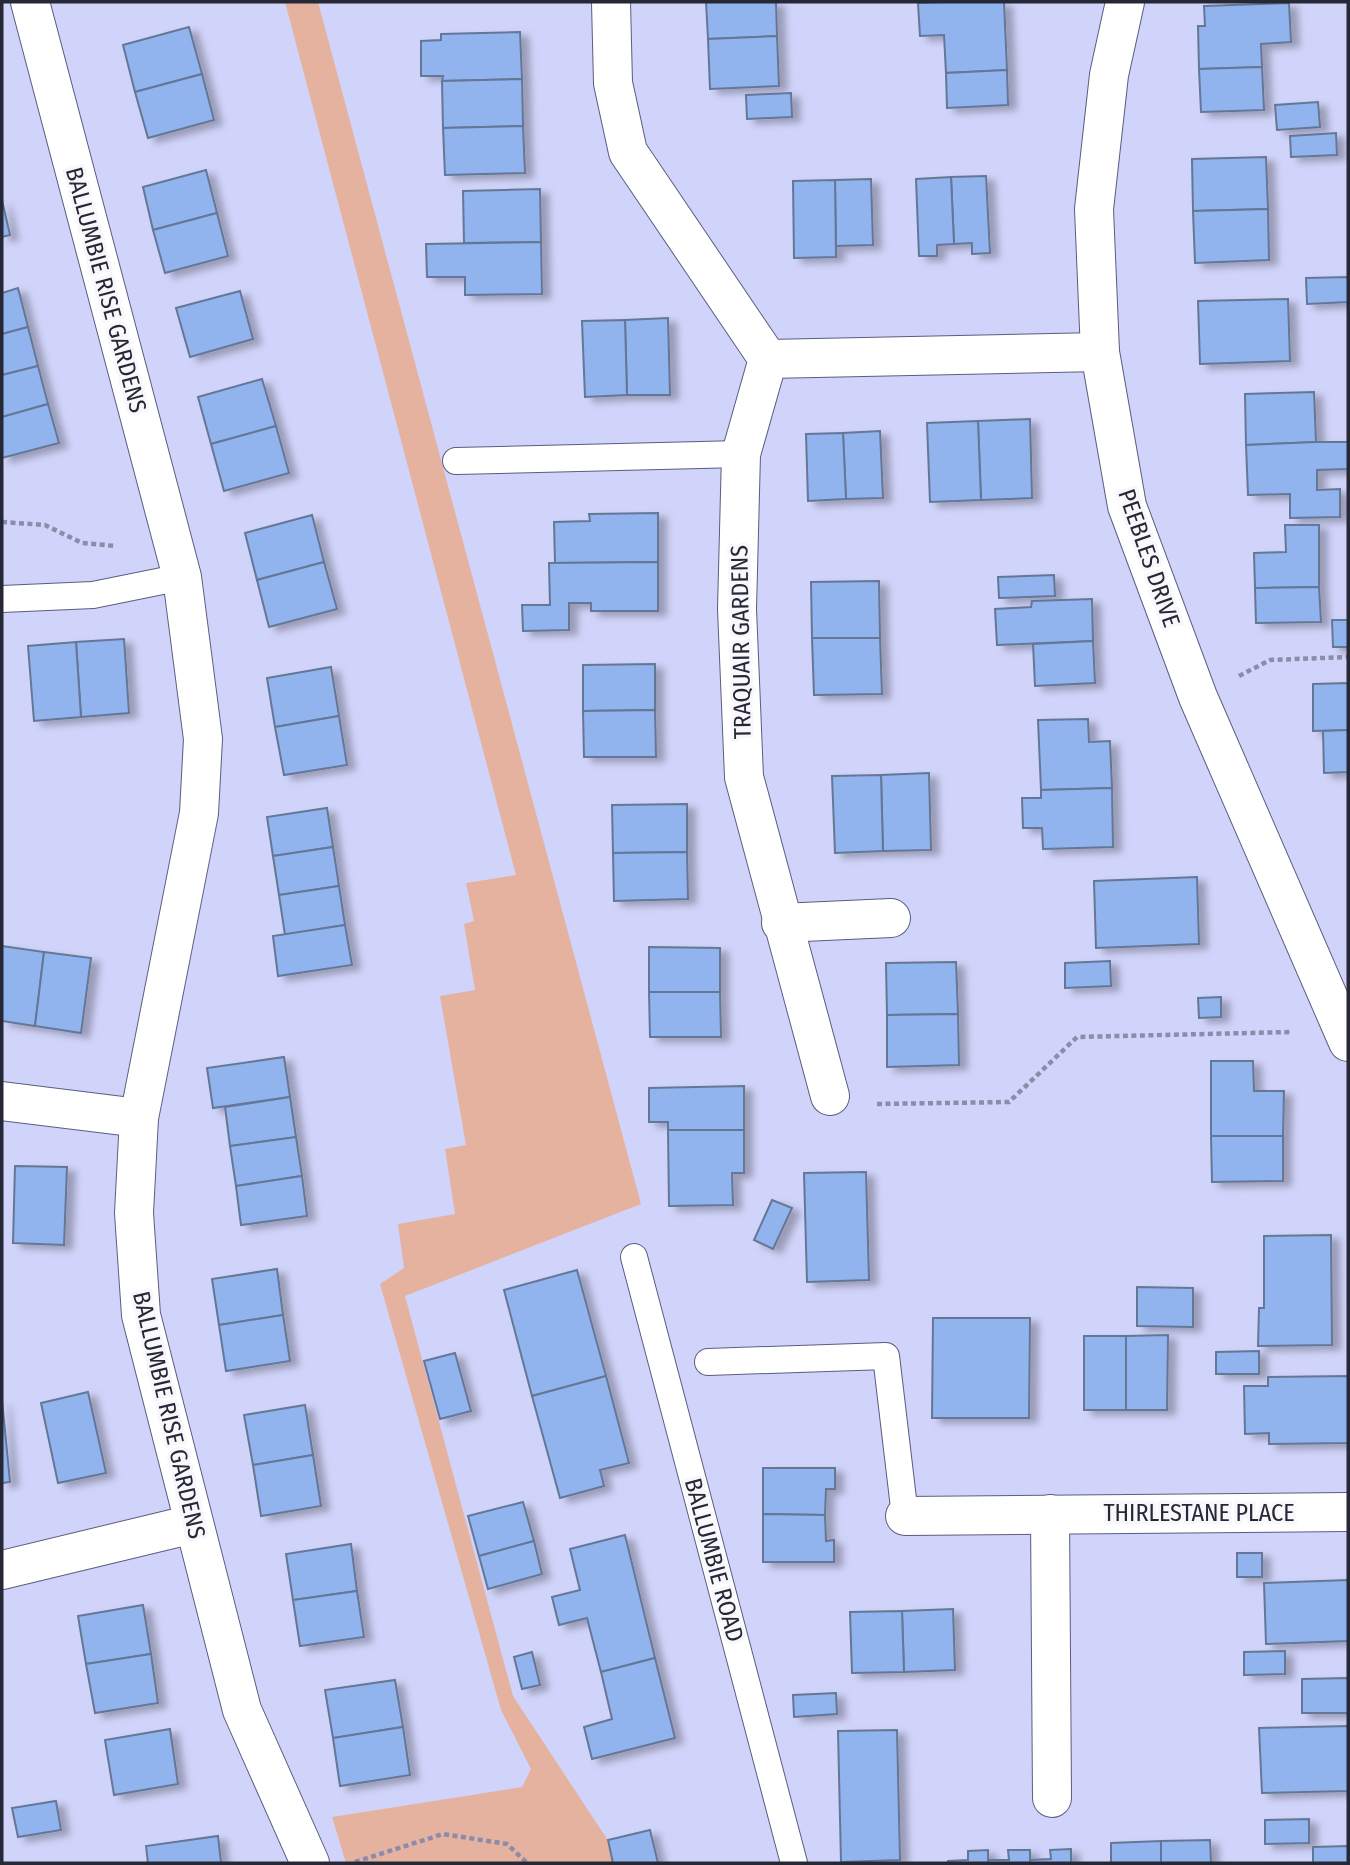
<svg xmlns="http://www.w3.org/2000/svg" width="1350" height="1865" viewBox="0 0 1350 1865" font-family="'Fira Sans Condensed',sans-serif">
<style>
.green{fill:#e5b29f}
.building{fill:#91b4ef;stroke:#657796;stroke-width:2;filter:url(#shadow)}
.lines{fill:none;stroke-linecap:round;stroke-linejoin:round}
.lane-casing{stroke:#5b5d7e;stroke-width:28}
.street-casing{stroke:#5b5d7e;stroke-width:40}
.path{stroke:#8a8ca9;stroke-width:4.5;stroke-dasharray:5 3.5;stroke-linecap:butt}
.lane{stroke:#fff;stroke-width:26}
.street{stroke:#fff;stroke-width:38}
.labels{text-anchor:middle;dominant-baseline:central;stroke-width:7;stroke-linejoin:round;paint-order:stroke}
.street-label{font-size:24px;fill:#262836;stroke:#f8f8fc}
</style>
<defs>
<filter id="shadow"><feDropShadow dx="8" dy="4.5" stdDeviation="3.5" flood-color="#0004"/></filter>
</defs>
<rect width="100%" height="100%" fill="#d1d4fa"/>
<path class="green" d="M285 2H318L641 1204 405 1296 513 1696 607 1839 613 1863H346L332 1817 522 1787 531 1769 501 1710 380 1284 404 1268 398 1224 455 1214 445 1149 466 1145 440 996 475 990 464 924 474 921 466 883 516 875Z"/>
<g class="building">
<path d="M706 2H776L777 36 708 39Z"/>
<path d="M942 2H1004L1007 70 946 73 944 35 920 36 918 3Z"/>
<path d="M1289 3 1291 42 1261 44 1262 67 1199 69 1198 26H1205L1204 6Z"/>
<path d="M189 27 202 74 135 92 123 45Z"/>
<path d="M520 32 522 79 442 81 443 76H421V41L441 40V34Z"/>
<path d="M777 36 779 86 710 89 708 39Z"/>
<path d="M1262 67 1264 110 1201 112 1199 69Z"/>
<path d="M1007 70 1008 105 947 108 946 73Z"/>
<path d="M202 74 214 120 148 138 135 92Z"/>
<path d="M522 79 523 126 443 128 442 81Z"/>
<path d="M791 93 792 117 747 119 746 95Z"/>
<path d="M1318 102 1320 127 1277 130 1275 105Z"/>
<path d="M523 126 525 173 445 175 443 128Z"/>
<path d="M1336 133 1337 155 1291 157 1290 136Z"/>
<path d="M1266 157 1268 209 1193 211 1192 159Z"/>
<path d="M206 170 217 213 153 230 143 187Z"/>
<path d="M986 176 990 253 972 254V243L954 244 951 177Z"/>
<path d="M951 177 954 244 937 245V256H919L916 179Z"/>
<path d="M871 179 873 245 836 246 835 180Z"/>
<path d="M835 180 836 257 794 258 793 181Z"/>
<path d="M540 189 541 242 464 243 463 191Z"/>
<path d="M2 200 10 235 2 237Z"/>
<path d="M1268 209 1269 260 1195 263 1193 211Z"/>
<path d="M217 213 228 256 165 273 153 230Z"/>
<path d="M541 242 542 294 465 295V277H427L426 244Z"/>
<path d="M1348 277V302L1307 304 1306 278Z"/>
<path d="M18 288 28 327 2 334V293Z"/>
<path d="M240 291 253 339 190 357 176 308Z"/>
<path d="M1288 299 1290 361 1200 364 1198 301Z"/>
<path d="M668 318 670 395H627L625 320Z"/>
<path d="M625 320 627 395 585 397 582 321Z"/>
<path d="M28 327 38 366 2 375V334Z"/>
<path d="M38 366 48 404 2 417V375Z"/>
<path d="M262 379 276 426 211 444 198 397Z"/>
<path d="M1314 392 1316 442 1246 445 1245 394Z"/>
<path d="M48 404 59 443 2 458V417Z"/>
<path d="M1030 419 1032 498 981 500 978 421Z"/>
<path d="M978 421 981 500 930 502 927 423Z"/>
<path d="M276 426 289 473 224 491 211 444Z"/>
<path d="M880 431 883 498 846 499 843 433Z"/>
<path d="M843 433 846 499 808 501 806 434Z"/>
<path d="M1316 442H1348V469L1317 470V490L1340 489V517L1290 518V494L1248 495 1246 445Z"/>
<path d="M658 513V562L555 563 554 522 590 521 589 514Z"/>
<path d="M312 515 324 562 257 580 245 533Z"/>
<path d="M1285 525H1319V587L1255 588 1254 553 1286 552Z"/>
<path d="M324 562 337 609 269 627 257 580Z"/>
<path d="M658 562V611H591V603H569V630L523 631 522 605H550L549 563Z"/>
<path d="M1054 575 1055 596 999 598 998 577Z"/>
<path d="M879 581 880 638H812L811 582Z"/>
<path d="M1319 587 1321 622 1256 623 1255 588Z"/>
<path d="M1092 599 1093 641 997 645 995 609 1031 607 1032 601Z"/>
<path d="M1332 620H1348V647H1333Z"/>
<path d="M812 638H880L882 694 814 695Z"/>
<path d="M124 639 129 713 81 717 76 642Z"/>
<path d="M1093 641 1095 683 1035 686 1033 644Z"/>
<path d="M76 642 81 717 34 721 28 646Z"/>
<path d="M655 664V710L583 711V665Z"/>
<path d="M331 667 339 716 275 727 267 678Z"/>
<path d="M1348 683V730L1313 731V684Z"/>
<path d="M655 710 656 757H584L583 711Z"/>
<path d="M339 716 347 765 284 775 275 727Z"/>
<path d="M1088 719 1089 742 1110 741 1112 788 1041 790 1038 720Z"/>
<path d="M1348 730V772L1324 773 1323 731Z"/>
<path d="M929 773 931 850 883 851 881 775Z"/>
<path d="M881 775 883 851 835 853 832 776Z"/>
<path d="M1112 788 1113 847 1043 849 1042 828H1023L1022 798H1041V790Z"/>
<path d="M687 804V852L613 853 612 805Z"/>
<path d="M327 808 333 847 273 856 267 817Z"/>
<path d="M333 847 339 886 279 895 273 856Z"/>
<path d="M687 852 688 899 614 901 613 853Z"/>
<path d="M1197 877 1199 944 1096 948 1094 881Z"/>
<path d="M339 886 345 925 285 935 279 895Z"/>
<path d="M345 925 352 965 278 976 273 936Z"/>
<path d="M2 946 44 952 35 1026 2 1021Z"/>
<path d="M649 947 720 948V992H649Z"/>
<path d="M44 952 91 958 81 1033 35 1026Z"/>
<path d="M1110 961 1111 986 1065 988V963Z"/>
<path d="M956 962 958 1014 887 1015 886 963Z"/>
<path d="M649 992H720L721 1037H650Z"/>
<path d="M1221 997V1017L1199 1018 1198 998Z"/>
<path d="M958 1014 959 1065 887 1067V1015Z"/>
<path d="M284 1057 290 1097 213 1108 207 1068Z"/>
<path d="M1211 1061H1253L1254 1091H1284L1283 1136H1211Z"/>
<path d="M744 1086V1130H668V1122H649V1088Z"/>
<path d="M290 1097 296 1137 230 1146 225 1107Z"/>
<path d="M668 1130H744V1173H732L733 1205 669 1206Z"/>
<path d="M1211 1136H1283V1181L1212 1182Z"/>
<path d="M296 1137 302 1176 236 1186 230 1146Z"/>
<path d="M15 1166 67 1167 64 1245 13 1243Z"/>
<path d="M866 1172 869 1280 807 1282 804 1173Z"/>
<path d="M302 1176 307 1216 241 1225 236 1186Z"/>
<path d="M772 1200 792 1208 773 1249 754 1240Z"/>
<path d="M1331 1235 1332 1345 1258 1346 1259 1308H1264V1236Z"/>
<path d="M277 1269 283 1315 219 1325 212 1279Z"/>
<path d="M577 1270 606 1376 532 1396 504 1290Z"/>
<path d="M1137 1287 1193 1288V1327L1137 1326Z"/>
<path d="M283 1315 290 1361 226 1371 219 1325Z"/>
<path d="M933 1318H1030L1029 1418H932Z"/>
<path d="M1168 1335 1167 1410H1126V1336Z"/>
<rect x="1084" y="1336" width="42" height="74"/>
<path d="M1259 1351V1374H1216V1352Z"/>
<path d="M455 1353 471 1411 440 1419 424 1361Z"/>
<path d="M606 1376 629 1463 600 1470 604 1486 560 1498 532 1396Z"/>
<path d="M1348 1376V1443L1269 1444V1433L1245 1434 1244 1386H1268V1377Z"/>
<path d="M88 1392 106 1473 58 1483 41 1403Z"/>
<path d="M2 1400 10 1482 2 1483Z"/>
<path d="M305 1405 313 1455 253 1465 244 1415Z"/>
<path d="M313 1455 321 1506 261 1516 253 1465Z"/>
<path d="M763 1468H835V1489H826L825 1515 763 1514Z"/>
<path d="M523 1502 534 1541 479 1556 468 1516Z"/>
<path d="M763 1514 825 1515 826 1541 834 1540V1562H763Z"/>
<path d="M625 1535 655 1658 601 1672 587 1618 559 1625 552 1597 580 1590 570 1549Z"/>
<path d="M534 1541 542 1574 488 1589 479 1556Z"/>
<path d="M351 1544 357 1591 293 1600 286 1554Z"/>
<rect x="1237" y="1553" width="25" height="24"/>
<path d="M1348 1580V1641L1266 1644 1264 1583Z"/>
<path d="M357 1591 364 1637 300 1646 293 1600Z"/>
<path d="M143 1605 151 1654 86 1664 78 1616Z"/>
<path d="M953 1609 955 1670 904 1672 902 1611Z"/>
<path d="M902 1611 904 1672 852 1673 850 1612Z"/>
<path d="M1285 1651V1674L1244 1675V1652Z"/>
<path d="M532 1652 540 1685 522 1689 514 1657Z"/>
<path d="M151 1654 158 1703 95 1713 86 1664Z"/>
<path d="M655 1658 675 1738 592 1759 584 1727 612 1719 601 1672Z"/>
<path d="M1348 1678V1713H1302V1679Z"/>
<path d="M395 1680 403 1727 333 1738 325 1690Z"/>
<path d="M836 1693 837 1714 794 1717 793 1695Z"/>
<path d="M1348 1726V1791L1262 1793 1259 1728Z"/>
<path d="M403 1727 410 1775 340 1786 333 1738Z"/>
<path d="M170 1729 178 1784 114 1795 105 1740Z"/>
<path d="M897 1730 900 1860 841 1862 838 1731Z"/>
<path d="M56 1801 61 1830 18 1837 12 1808Z"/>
<path d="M1309 1819V1843L1265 1844V1820Z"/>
<path d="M650 1830 658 1863H613L608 1840Z"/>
<path d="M218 1836 221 1863H148L146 1846Z"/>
<path d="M1210 1840 1211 1863H1161V1841Z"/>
<path d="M1161 1841V1863H1111V1843Z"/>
<path d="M1348 1846V1863H1313V1847Z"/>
<path d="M1071 1849V1863H1030L1029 1860 1051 1859 1050 1850Z"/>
<path d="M988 1850V1863H948V1861L968 1860V1851Z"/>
<path d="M1008 1850H1030V1863H988V1860H1009Z"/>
</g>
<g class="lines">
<defs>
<g id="lane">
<path d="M456 461 741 454"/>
<path d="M2 599 93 595 182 577"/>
<path d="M634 1257 794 1863"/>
<path d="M708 1362 886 1356 905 1516"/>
</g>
<g id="street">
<path d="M30 2 182 577 203 739 199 813 139 1118 134 1213 141 1315 242 1710 310 1863"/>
<path d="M611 2 613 83 628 152 768 359 741 454 737 609 744 777 830 1096"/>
<path d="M1125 2 1109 75 1094 209 1100 352 1127 506 1198 697 1348 1042"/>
<path d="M768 359 1100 352"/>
<path d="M781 923 891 918"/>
<path d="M2 1101 139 1118"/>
<path d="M1050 1514 1052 1798"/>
<path d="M905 1516 1348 1512"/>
<path d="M2 1570 193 1524"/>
</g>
</defs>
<use href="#lane" class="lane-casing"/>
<use href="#street" class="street-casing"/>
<g class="path">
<path d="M2 522 45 525 82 543 115 546"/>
<path d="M1239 676 1270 660 1348 657"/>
<path d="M877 1104 1009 1102 1077 1037 1290 1032"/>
<path d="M355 1862 443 1834 507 1844 527 1863"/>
</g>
<use href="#lane" class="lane"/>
<use href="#street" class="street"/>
</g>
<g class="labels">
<g class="street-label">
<text transform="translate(106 290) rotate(75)">BALLUMBIE RISE GARDENS</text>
<text transform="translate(1149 558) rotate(71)">PEEBLES DRIVE</text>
<text transform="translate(741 642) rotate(-91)">TRAQUAIR GARDENS</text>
<text transform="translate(169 1415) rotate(77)">BALLUMBIE RISE GARDENS</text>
<text x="1199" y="1513">THIRLESTANE PLACE</text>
<text transform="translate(714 1560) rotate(75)">BALLUMBIE ROAD</text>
</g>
</g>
<rect width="1350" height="1865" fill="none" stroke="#262836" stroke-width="7"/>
</svg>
